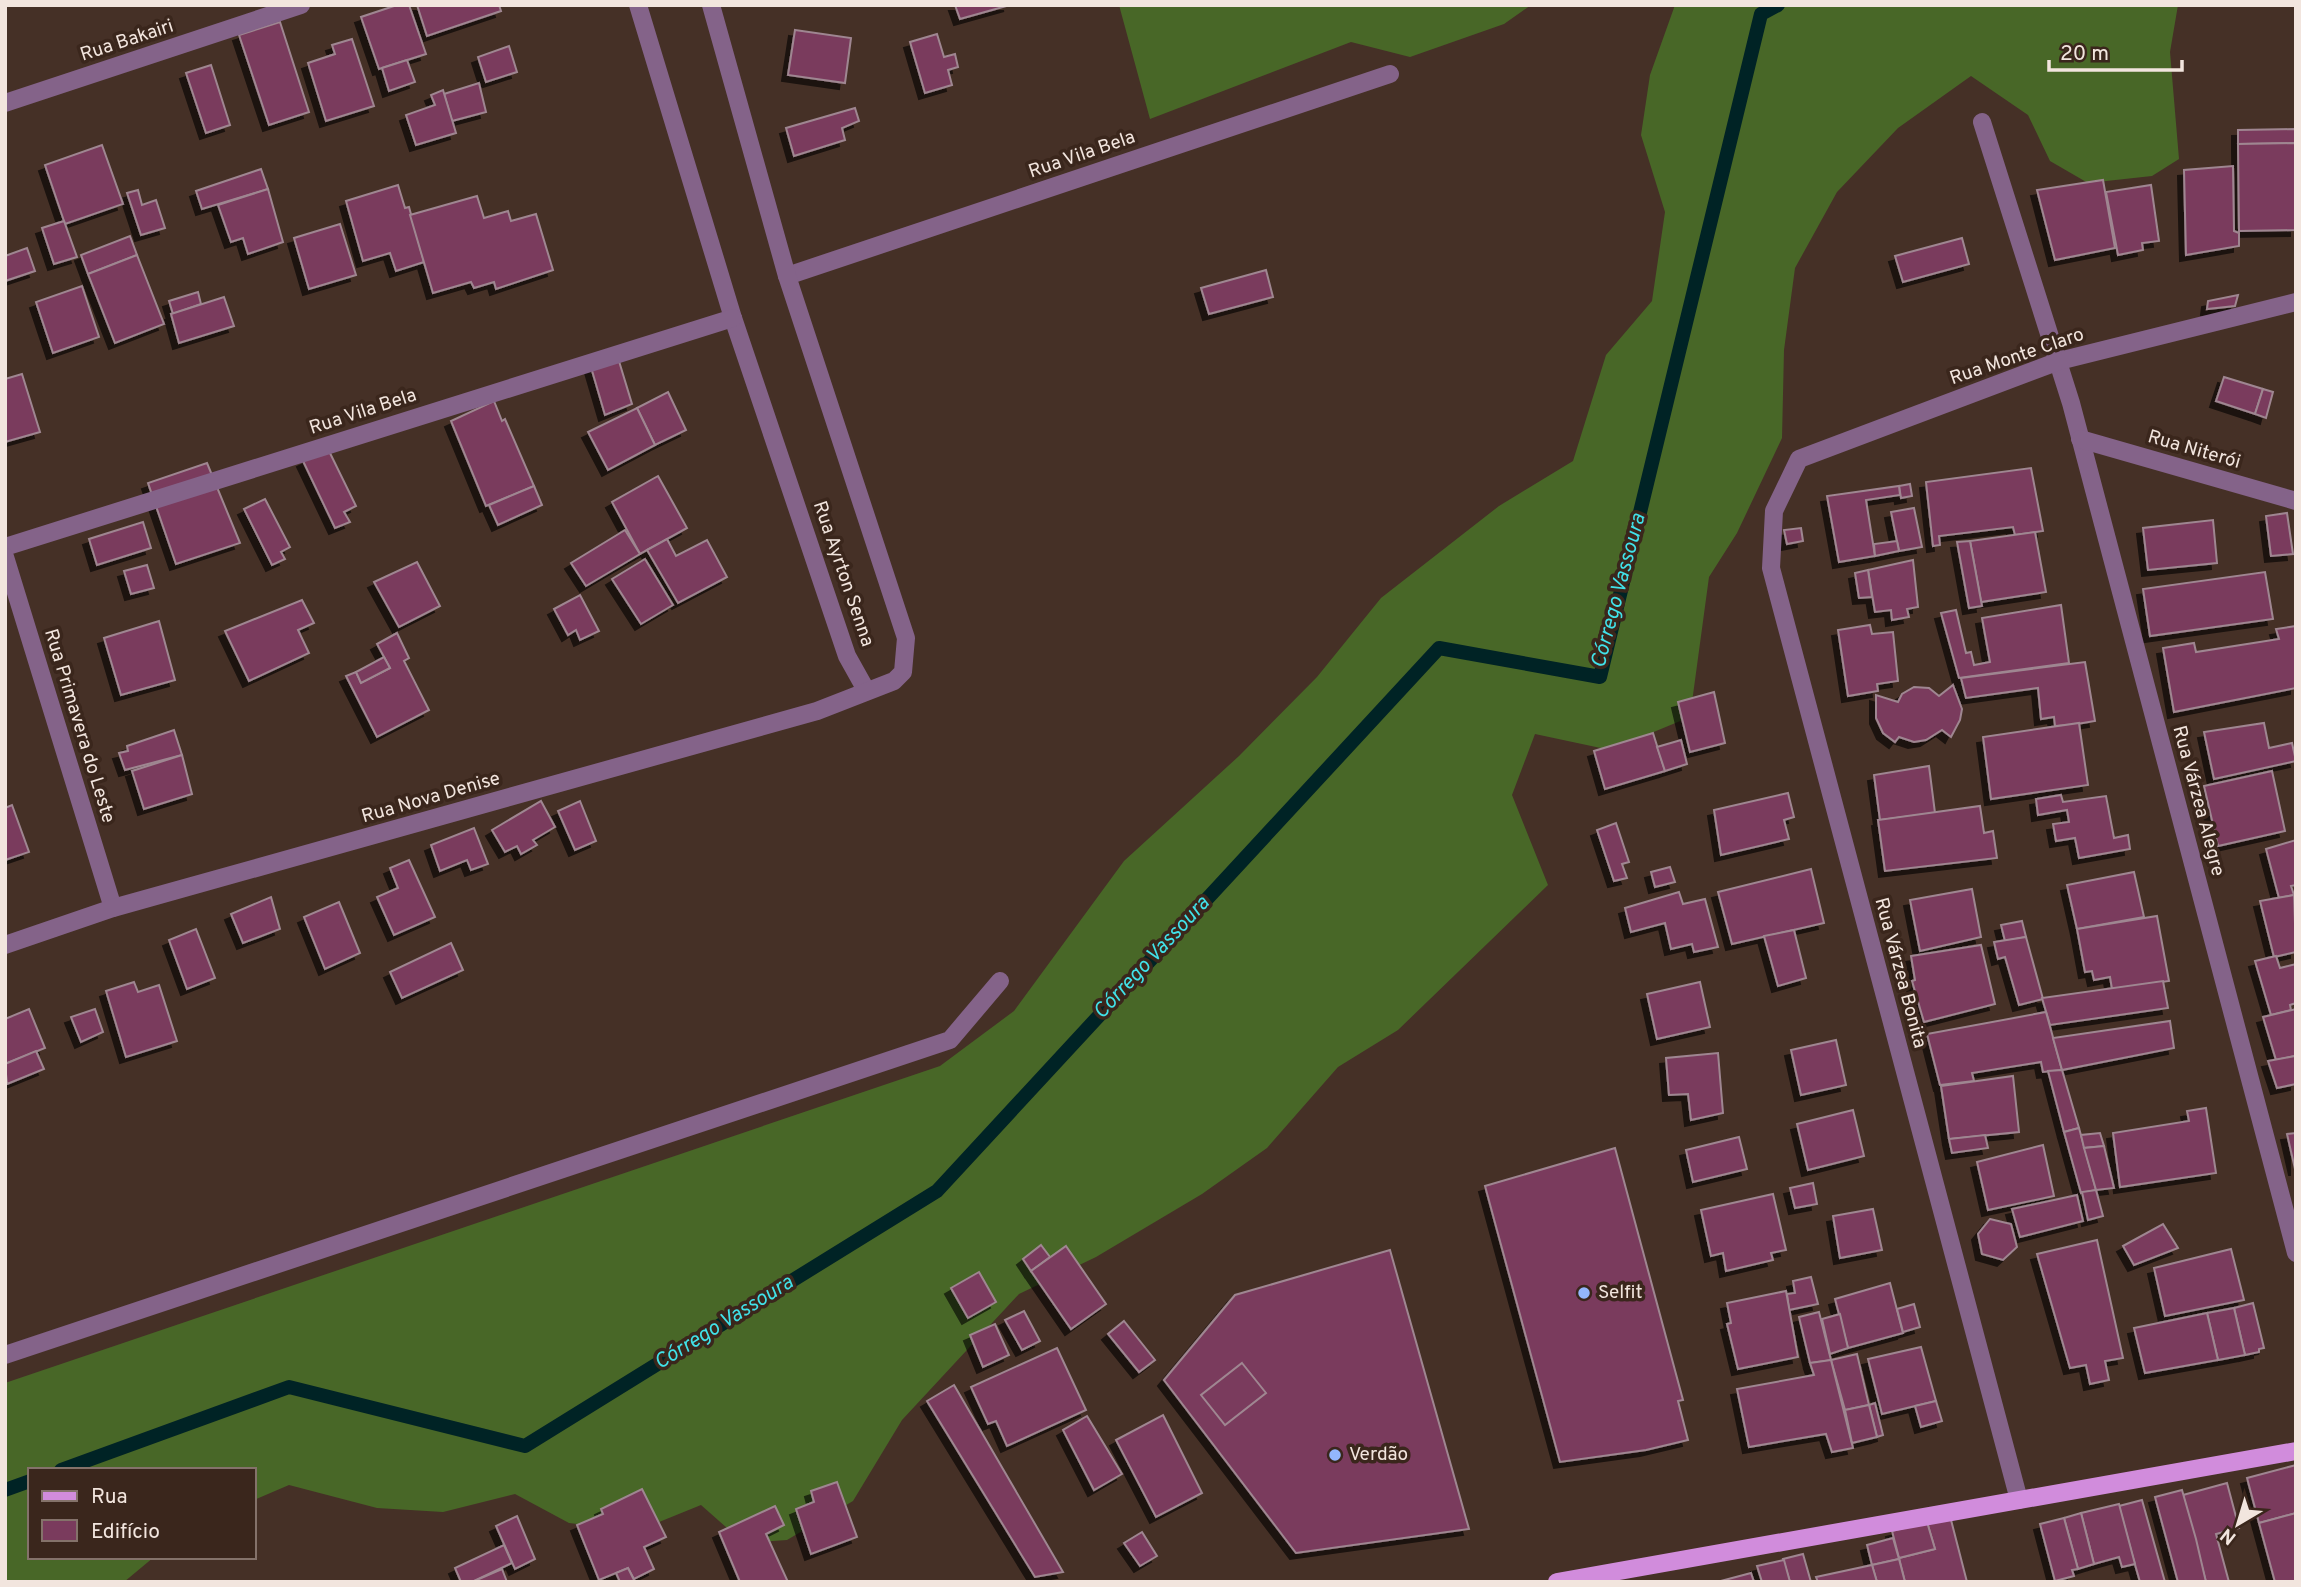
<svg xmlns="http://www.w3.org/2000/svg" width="2301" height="1587" viewBox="0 0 2301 1587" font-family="Overpass,sans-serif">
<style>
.forest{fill:#486727}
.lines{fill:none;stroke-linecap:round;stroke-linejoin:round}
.stream{stroke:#002325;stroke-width:14}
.building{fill:#7a3b5d;stroke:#9f8691;stroke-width:2;filter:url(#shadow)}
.minor{stroke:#846389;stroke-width:18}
.major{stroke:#d18cdc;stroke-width:18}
.poi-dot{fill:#93b7fd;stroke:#3a261c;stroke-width:2.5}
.labels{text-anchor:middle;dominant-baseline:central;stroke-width:7;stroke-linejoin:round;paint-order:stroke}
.street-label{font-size:19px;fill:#f2e5de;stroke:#3a261c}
.poi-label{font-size:19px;fill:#f2e5de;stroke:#3a261c;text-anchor:start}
.water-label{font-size:21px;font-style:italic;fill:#41e2e9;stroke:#3a261c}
</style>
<defs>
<filter id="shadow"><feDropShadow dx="-6" dy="6" stdDeviation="0" flood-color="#0009"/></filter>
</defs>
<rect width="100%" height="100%" fill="#453026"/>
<g class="forest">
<path d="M1119 5H1531L1504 24 1410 57 1351 42 1150 119Z"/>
<path d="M1675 5H2178L2170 52 2179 159 2152 176 2088 183 2050 161 2028 115 1971 76 1898 128 1837 192 1795 268 1784 350 1782 438 1737 533 1709 577 1690 717 1610 750 1535 734 1512 795 1548 885 1398 1030 1338 1067 1267 1148 1202 1194 1096 1257 1019 1294 902 1420 853 1501 787 1540 744 1543 701 1505 637 1531 569 1523 515 1494 443 1512 377 1508 289 1485 254 1500V1470H30V1557H154L124 1582H5V1383L940 1066 1014 1011 1124 861 1239 756 1317 677 1381 598 1499 506 1573 461 1606 355 1652 301 1665 212 1641 135 1650 75Z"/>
</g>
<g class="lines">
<g class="stream">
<path d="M61 1470 289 1387 525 1446 937 1191 1439 648 1600 677 1761 14 1778 5"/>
<path d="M5 1490 30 1481"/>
</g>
</g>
<g class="building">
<path d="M397 5H409L426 54 379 69 361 17Z"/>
<path d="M417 5H499L501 11 427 36Z"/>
<path d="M955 5H1010L960 19Z"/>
<path d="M280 22 309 112 269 125 239 35Z"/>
<path d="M795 30 851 38 845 83 788 75Z"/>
<path d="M937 34 944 57 955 54 958 67 948 70 952 85 925 93 910 42Z"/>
<path d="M352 39 374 106 326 121 308 63 335 54 332 45Z"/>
<path d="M509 46 517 72 486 82 478 57Z"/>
<path d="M407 60 415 82 389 91 382 68Z"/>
<path d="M211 65 230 125 206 133 186 73Z"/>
<path d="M479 83 486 112 452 121 444 94Z"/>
<path d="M443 90 456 133 416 145 406 115 435 105 431 95Z"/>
<path d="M855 108 859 121 842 128 845 140 794 156 786 128Z"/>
<path d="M2296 129V143L2238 144V130Z"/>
<path d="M2296 143V230L2239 231 2238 144Z"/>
<path d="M102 145 123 204 65 224 45 165Z"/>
<path d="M2233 166 2234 231 2239 233V246L2186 255 2184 170Z"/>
<path d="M261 169 268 189 202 209 196 191Z"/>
<path d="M2103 180 2115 248 2055 260 2037 190Z"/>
<path d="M398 185 405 208 409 207 424 262 396 271 390 253 363 261 346 201Z"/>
<path d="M2151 185 2159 241 2142 243 2143 250 2118 255 2106 192Z"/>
<path d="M268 189 283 242 248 254 243 238 231 242 218 205Z"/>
<path d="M138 190 142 205 156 200 165 228 141 235 127 193Z"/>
<path d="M477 196 484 218 508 211 511 221 536 214 553 270 496 289 494 282 474 288 471 282 433 293 410 215Z"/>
<path d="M64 221 77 257 54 264 42 228Z"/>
<path d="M340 224 356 275 309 289 294 238Z"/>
<path d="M130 236 137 255 88 274 81 255Z"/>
<path d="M1962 238 1969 264 1903 282 1895 256Z"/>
<path d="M27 248 35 271 5 281V256Z"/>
<path d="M137 255 164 324 115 343 88 274Z"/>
<path d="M1266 270 1273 297 1209 314 1201 288Z"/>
<path d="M82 286 99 337 53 353 36 302Z"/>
<path d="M198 292 201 304 173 314 169 301Z"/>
<path d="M2238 295 2235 306 2207 309 2208 301Z"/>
<path d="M224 297 234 326 179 343 171 314Z"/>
<path d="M615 348 632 404 605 415 588 357Z"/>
<path d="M22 374 40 432 5 442V379Z"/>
<path d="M2224 377 2263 389 2255 414 2216 401Z"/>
<path d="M2263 389 2273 392 2266 418 2255 414Z"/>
<path d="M668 392 686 430 655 445 637 408Z"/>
<path d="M494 401 502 421 505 419 534 486 486 506 451 421Z"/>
<path d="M637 408 655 445 608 470 588 432Z"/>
<path d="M328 449 356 506 344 512 350 522 335 528 303 461Z"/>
<path d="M207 463 240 543 176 564 148 483Z"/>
<path d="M2031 468 2043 531 2015 535 2013 527 1939 536 1940 545 1933 546 1926 482Z"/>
<path d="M658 476 687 528 640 554 612 502Z"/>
<path d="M1910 484 1912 496 1901 498 1899 486Z"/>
<path d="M534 486 542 505 498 525 489 505Z"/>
<path d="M1899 486 1900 495 1866 500 1875 556 1839 562 1827 496Z"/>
<path d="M265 499 290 547 281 552 285 559 272 565 244 509Z"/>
<path d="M1914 508 1922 547 1899 551 1891 512Z"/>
<path d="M2287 513 2293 554 2271 556 2266 516Z"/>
<path d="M2213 520 2217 563 2148 570 2143 528Z"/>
<path d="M143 522 151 548 97 565 89 539Z"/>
<path d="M1801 528 1803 541 1787 544 1784 530Z"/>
<path d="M625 530 640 554 586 586 571 563Z"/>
<path d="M2035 532 2046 592 1981 602 1970 541Z"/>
<path d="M667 539 676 556 707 540 727 577 678 603 647 550Z"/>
<path d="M1897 541 1899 551 1875 556 1874 544Z"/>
<path d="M1970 541 1982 606 1969 608 1957 542Z"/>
<path d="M645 559 673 605 641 624 612 579Z"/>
<path d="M1913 560 1918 607 1907 609 1909 617 1892 620 1891 610 1875 612 1868 570Z"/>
<path d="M417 562 440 606 399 627 374 582Z"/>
<path d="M147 565 154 588 131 594 124 571Z"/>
<path d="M1868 570 1872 597 1859 598 1855 573Z"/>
<path d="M2265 572 2273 619 2150 636 2143 589Z"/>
<path d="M580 595 599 631 580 640 576 630 568 635 554 609Z"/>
<path d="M302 600 314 623 298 630 309 653 249 681 225 631Z"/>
<path d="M2061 605 2069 663 1959 678 1941 613 1956 610 1966 653 1971 652 1974 665 1990 662 1982 618Z"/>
<path d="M159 621 175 680 121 695 104 638Z"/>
<path d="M1870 625 1872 634 1893 632 1898 681 1877 684 1878 691 1848 696 1838 630Z"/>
<path d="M2296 626V688L2174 712 2163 648 2194 643 2196 652 2279 639 2276 629Z"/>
<path d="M397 633 409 658 404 661 429 710 377 737 346 676 356 672 361 683 390 668 377 644Z"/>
<path d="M384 657 390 668 361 683 356 672Z"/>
<path d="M2085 662 2095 721 2071 725 2055 726 2054 717 2041 719 2038 688 1966 698 1961 678Z"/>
<path d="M1953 685 1962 709 1960 720 1951 737 1942 730 1926 740 1914 742 1899 737 1895 742 1883 733 1876 718V695L1898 702 1902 694 1914 687 1929 688 1939 696Z"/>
<path d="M1714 692 1725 743 1690 752 1678 702Z"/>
<path d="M2079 723 2088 785 1991 799 1983 737Z"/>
<path d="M2264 723 2269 748 2292 743 2296 761 2214 779 2204 732Z"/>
<path d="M174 730 182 755 125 770 119 753 128 751 127 746Z"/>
<path d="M1653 733 1665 771 1605 789 1594 751Z"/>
<path d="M1681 740 1687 764 1665 771 1657 747Z"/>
<path d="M182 755 192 794 144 809 132 771Z"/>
<path d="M1929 766 1935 813 1880 820 1874 775Z"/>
<path d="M2272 771 2285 831 2218 846 2204 786Z"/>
<path d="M1788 793 1794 817 1784 820 1789 839 1721 855 1714 810Z"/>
<path d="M2061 795 2063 802 2106 796 2114 838 2128 835 2130 849 2079 858 2075 838 2056 841 2053 824 2069 822 2067 810 2038 815 2036 799Z"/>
<path d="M541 801 555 827 533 840 537 845 521 854 517 846 505 852 492 830Z"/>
<path d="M580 801 596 841 575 850 558 811Z"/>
<path d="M12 805 29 852 5 860V808Z"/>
<path d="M1980 806 1984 833 1993 831 1997 858 1885 871 1878 820Z"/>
<path d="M1616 823 1629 862 1622 864 1627 878 1614 881 1597 830Z"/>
<path d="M474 828 488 864 471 870 467 860 440 871 431 845Z"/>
<path d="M2296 840V885L2291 886 2294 895 2279 898 2266 849Z"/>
<path d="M409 860 435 917 394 935 377 897 398 888 390 868Z"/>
<path d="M1670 867 1675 882 1655 887 1651 872Z"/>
<path d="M1811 869 1824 923 1732 944 1718 892Z"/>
<path d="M2134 872 2144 917 2077 929 2067 885Z"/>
<path d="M1972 889 1981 937 1920 951 1910 900Z"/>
<path d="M1679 892 1683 904 1705 899 1718 947 1694 952 1692 944 1671 949 1665 923 1631 932 1625 908Z"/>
<path d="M2294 895 2296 952 2274 957 2260 901Z"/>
<path d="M271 897 280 929 243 943 231 914Z"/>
<path d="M339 902 360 953 325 969 304 917Z"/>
<path d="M2157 916 2169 981 2112 989 2110 977 2094 980 2092 971 2085 972 2077 929Z"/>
<path d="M2022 921 2026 937 2005 941 2001 925Z"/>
<path d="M196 929 215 978 187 989 169 940Z"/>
<path d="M1794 930 1806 978 1778 986 1764 936Z"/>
<path d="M2026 937 2043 999 2019 1005 2005 957 1998 959 1994 942Z"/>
<path d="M451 943 463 970 402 998 390 972Z"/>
<path d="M1981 945 1995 1004 1924 1022 1912 981 1915 980 1911 956Z"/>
<path d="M2276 956 2280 968 2296 964V1003L2290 1005 2291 1010 2271 1015 2255 961Z"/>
<path d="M2163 981 2168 1008 2050 1025 2042 998Z"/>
<path d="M134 982 138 992 159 985 177 1041 126 1057 106 991Z"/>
<path d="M1700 982 1710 1027 1657 1039 1647 994Z"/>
<path d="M29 1009 45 1048 5 1064V1019Z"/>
<path d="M95 1009 103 1032 81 1042 71 1017Z"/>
<path d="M2296 1009V1060L2295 1056 2276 1060 2263 1017Z"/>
<path d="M2046 1012 2062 1070 2043 1072 2041 1062 1972 1073 1974 1081 1940 1085 1927 1034Z"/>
<path d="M2170 1021 2174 1048 2062 1070 2053 1038Z"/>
<path d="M1836 1040 1846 1085 1801 1095 1791 1050Z"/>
<path d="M36 1051 44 1069 7 1084 5 1064Z"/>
<path d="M1718 1053 1723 1113 1691 1120 1688 1094 1669 1095 1666 1058Z"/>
<path d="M2295 1056 2296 1084 2277 1088 2268 1061Z"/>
<path d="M2062 1070 2079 1128 2064 1132 2048 1071Z"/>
<path d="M2013 1076 2019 1132 1949 1139 1941 1086Z"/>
<path d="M2206 1108 2216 1173 2120 1187 2113 1133 2189 1121 2187 1111Z"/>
<path d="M1853 1110 1864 1156 1808 1170 1797 1124Z"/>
<path d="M2079 1128 2096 1190 2081 1193 2064 1132Z"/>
<path d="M2100 1133 2104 1146 2084 1148 2081 1135Z"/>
<path d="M2296 1133V1169H2295L2287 1134Z"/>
<path d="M1985 1135 1988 1148 1952 1153 1949 1139Z"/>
<path d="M1739 1137 1747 1169 1693 1182 1686 1150Z"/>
<path d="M2043 1145 2054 1196 1988 1210 1977 1162Z"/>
<path d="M2104 1146 2114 1188 2096 1190 2084 1148Z"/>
<path d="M1615 1148 1683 1400 1678 1401 1688 1440 1646 1450 1560 1462 1485 1186Z"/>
<path d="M1813 1183 1817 1204 1795 1208 1790 1188Z"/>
<path d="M2096 1190 2103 1216 2088 1220 2082 1192Z"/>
<path d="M1773 1194 1786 1250 1771 1253 1773 1260 1726 1271 1723 1253 1711 1256 1701 1210Z"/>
<path d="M2077 1195 2083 1221 2020 1237 2012 1209Z"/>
<path d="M1873 1209 1882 1250 1840 1258 1833 1216Z"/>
<path d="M1990 1219 2011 1224 2017 1247 2003 1260 1982 1254 1978 1234Z"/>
<path d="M2163 1224 2178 1248 2134 1265 2123 1246Z"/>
<path d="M2097 1240 2123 1358 2105 1361 2109 1380 2090 1384 2086 1365 2070 1368 2037 1254Z"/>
<path d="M1041 1245 1050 1257 1031 1271 1023 1259Z"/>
<path d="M1066 1246 1106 1304 1071 1329 1031 1271Z"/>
<path d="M2231 1249 2244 1300 2165 1316 2154 1268Z"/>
<path d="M1390 1250 1469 1529 1296 1553 1164 1380 1235 1295Z"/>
<path d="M979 1272 996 1302 968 1318 951 1288Z"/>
<path d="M1811 1277 1818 1304 1789 1310 1787 1294 1795 1293 1793 1281Z"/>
<path d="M1890 1283 1903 1333 1848 1348 1835 1299Z"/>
<path d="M1786 1291 1798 1357 1738 1369 1727 1324 1731 1323 1727 1303Z"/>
<path d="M2253 1303 2264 1348 2259 1349V1352L2245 1355 2234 1308Z"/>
<path d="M1914 1304 1920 1327 1903 1332 1897 1309Z"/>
<path d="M2234 1308 2245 1355 2218 1360 2207 1313Z"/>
<path d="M1024 1311 1040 1341 1022 1350 1005 1320Z"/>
<path d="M1819 1312 1831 1360 1810 1363 1799 1317Z"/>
<path d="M2207 1313 2218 1360 2145 1373 2134 1328Z"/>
<path d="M1840 1314 1848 1348 1830 1354 1822 1319Z"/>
<path d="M1124 1321 1155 1360 1139 1372 1108 1334Z"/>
<path d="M995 1324 1009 1355 983 1367 970 1335Z"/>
<path d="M1921 1347 1936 1401 1882 1414 1868 1359Z"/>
<path d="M1057 1348 1086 1410 1007 1446 996 1421 988 1424 971 1387Z"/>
<path d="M1857 1354 1869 1405 1845 1410 1831 1360Z"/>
<path d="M1831 1360 1853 1448 1832 1452 1826 1434 1749 1447 1737 1389 1814 1375 1810 1363Z"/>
<path d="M1242 1363 1266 1393 1225 1425 1201 1395Z"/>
<path d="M954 1385 1063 1572 1035 1577 927 1401Z"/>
<path d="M1936 1401 1942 1421 1921 1427 1915 1406Z"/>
<path d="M1875 1403 1883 1435 1877 1437 1869 1405Z"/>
<path d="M1869 1405 1877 1437 1852 1443 1845 1410Z"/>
<path d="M1163 1415 1202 1493 1156 1517 1116 1440Z"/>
<path d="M1087 1416 1122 1474 1094 1490 1063 1430Z"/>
<path d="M2296 1465V1513L2259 1523 2247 1478Z"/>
<path d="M837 1482 857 1537 811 1554 796 1509 814 1502 811 1491Z"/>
<path d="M2227 1483 2239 1528 2216 1534 2229 1582H2206L2183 1495Z"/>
<path d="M642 1489 666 1537 644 1547 654 1569 634 1579 628 1568 599 1580 577 1525 603 1514 601 1509Z"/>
<path d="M2182 1490 2196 1539 2206 1582H2178L2155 1497Z"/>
<path d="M2142 1500 2165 1582H2140L2132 1554 2119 1506Z"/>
<path d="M2119 1504 2135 1564 2122 1567 2119 1557 2094 1564 2081 1513Z"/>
<path d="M775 1506 784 1525 766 1534 788 1582H740L719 1532Z"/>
<path d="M2081 1513 2094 1564 2078 1569 2064 1518Z"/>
<path d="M2296 1513V1582H2275L2259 1523Z"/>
<path d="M517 1516 535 1559 515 1569 496 1526Z"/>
<path d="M1950 1516 1967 1582H1905L1899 1558 1935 1549 1927 1522Z"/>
<path d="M2064 1518 2078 1569 2072 1570 2074 1576 2055 1581 2040 1524Z"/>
<path d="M1927 1522 1935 1549 1899 1558 1892 1531Z"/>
<path d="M1142 1532 1157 1556 1140 1566 1124 1543Z"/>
<path d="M1893 1538 1899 1559 1872 1565 1867 1545Z"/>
<path d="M504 1545 512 1563 472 1582H461L455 1568Z"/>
<path d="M1803 1554 1811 1582H1790L1783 1559Z"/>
<path d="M1899 1559 1905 1582H1877L1872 1565Z"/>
<path d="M1784 1560 1790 1582H1762L1757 1566Z"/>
<path d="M1872 1565 1877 1582H1818L1816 1577Z"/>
<path d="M628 1568 635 1582H620L616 1573Z"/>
<path d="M502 1569 507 1582H472Z"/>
<path d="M1751 1573 1754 1582H1717Z"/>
</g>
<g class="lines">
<g class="minor">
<path d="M638 5 733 318 847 656 866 690"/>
<path d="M5 103 301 5"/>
<path d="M1982 122 2071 403 2296 1253"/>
<path d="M787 276 1390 74"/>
<path d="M2080 439 2296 501"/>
<path d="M5 547 733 318"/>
<path d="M5 557 113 908"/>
<path d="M5 945 113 908 817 711 894 681 903 672 906 638 787 276 711 5"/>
<path d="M5 1355 950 1040 1000 981"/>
<path d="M2019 1500 1771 568 1774 511 1799 459 2059 361 2296 302"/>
</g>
<path class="major" d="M1557 1582 2296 1451"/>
</g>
<g class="poi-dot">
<circle cx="1584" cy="1293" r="7"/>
<circle cx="1335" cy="1455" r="7"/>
</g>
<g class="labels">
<g class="street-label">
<text transform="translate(127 41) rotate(-18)">Rua Bakairi</text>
<text transform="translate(1082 155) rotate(-19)">Rua Vila Bela</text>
<text transform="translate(2017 357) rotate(-19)">Rua Monte Claro</text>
<text transform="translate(363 412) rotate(-18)">Rua Vila Bela</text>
<text transform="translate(2194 450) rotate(16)">Rua Niterói</text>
<text transform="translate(843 574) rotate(71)">Rua Ayrton Senna</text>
<text transform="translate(79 726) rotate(73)">Rua Primavera do Leste</text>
<text transform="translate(431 798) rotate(-16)">Rua Nova Denise</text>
<text transform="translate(2198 801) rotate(75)">Rua Várzea Alegre</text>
<text transform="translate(1900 973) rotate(75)">Rua Várzea Bonita</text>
</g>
<g class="poi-label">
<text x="1598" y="1293">Selfit</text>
<text x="1349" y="1455">Verdão</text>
</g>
<g class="water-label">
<text transform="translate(1619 591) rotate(-75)">Córrego Vassoura</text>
<text transform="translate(1152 958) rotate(-47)">Córrego Vassoura</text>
<text transform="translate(724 1323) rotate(-32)">Córrego Vassoura</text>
</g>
</g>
<rect width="2301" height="1587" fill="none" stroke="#f2e5de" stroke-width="14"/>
<rect x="28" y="1468" width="228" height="91" fill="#3a261c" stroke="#84726a" stroke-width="2"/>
<rect x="42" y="1491" width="35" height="10" fill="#d18cdc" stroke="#84726a" stroke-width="2"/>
<text x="91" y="1503" font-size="21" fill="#f2e5de">Rua</text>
<rect x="42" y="1520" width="35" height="21" fill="#7a3b5d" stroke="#84726a" stroke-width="2"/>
<text x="91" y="1538" font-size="21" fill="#f2e5de">Edifício</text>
<g transform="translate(2238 1524) rotate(218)" stroke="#3a261c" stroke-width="5" paint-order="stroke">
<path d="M0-5L12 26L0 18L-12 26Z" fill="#f2e5de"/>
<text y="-10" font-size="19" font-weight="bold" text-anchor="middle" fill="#f2e5de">N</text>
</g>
<path d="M2049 60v10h133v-10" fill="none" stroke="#f2e5de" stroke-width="3.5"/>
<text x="2060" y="60" font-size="21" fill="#f2e5de" stroke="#3a261c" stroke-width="5" paint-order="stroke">20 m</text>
</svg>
